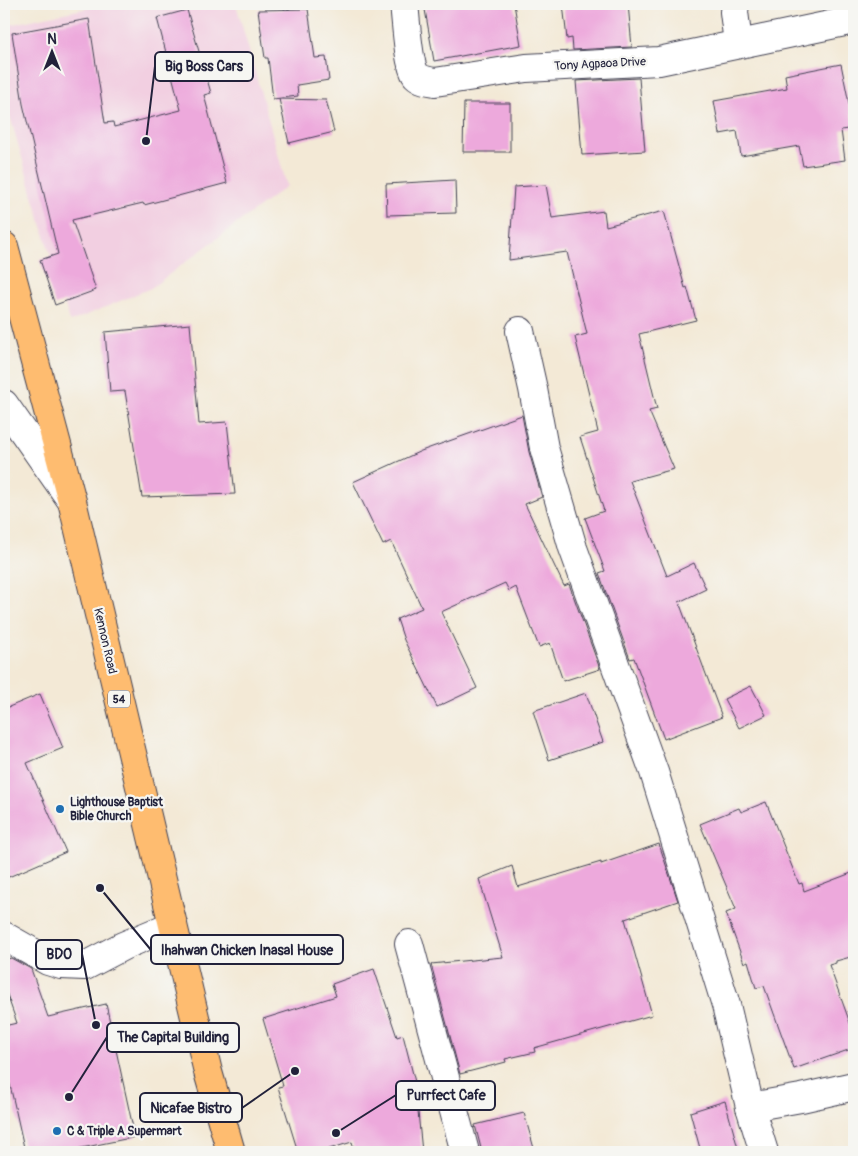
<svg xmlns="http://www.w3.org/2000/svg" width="858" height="1156" viewBox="0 0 858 1156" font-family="Pangolin,sans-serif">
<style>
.built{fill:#f2cfe1}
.building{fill:#eda9dc}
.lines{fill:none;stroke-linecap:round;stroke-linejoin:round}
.street-casing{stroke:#414052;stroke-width:30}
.highway-casing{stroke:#414052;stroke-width:30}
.street{stroke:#fff;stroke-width:28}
.highway{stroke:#febc70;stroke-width:28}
.poi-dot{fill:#1f6fb2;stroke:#f6f6f2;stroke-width:2}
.labels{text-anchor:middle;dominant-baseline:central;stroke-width:4.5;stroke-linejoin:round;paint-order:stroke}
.shield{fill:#f6f6f2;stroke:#626272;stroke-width:1}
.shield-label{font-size:11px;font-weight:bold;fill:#22223b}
.street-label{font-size:12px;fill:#22223b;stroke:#f6f6f2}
.poi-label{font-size:12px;font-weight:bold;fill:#22223b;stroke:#f6f6f2;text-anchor:start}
.leader{fill:none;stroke:#22223b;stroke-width:2}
.callout-dot{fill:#22223b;stroke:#f6f6f2;stroke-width:2}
.callout{fill:#f6f6f2;stroke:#22223b;stroke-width:2}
.callout-label{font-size:14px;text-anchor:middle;font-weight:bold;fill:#22223b}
</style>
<rect width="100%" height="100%" fill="#f6f6f2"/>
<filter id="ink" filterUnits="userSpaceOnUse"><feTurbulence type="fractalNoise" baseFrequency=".02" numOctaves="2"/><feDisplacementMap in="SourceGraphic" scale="10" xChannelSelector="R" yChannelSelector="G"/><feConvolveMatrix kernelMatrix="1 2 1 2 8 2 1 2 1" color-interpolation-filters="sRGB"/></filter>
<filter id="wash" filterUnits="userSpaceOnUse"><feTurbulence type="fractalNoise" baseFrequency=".0096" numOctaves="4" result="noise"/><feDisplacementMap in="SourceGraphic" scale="20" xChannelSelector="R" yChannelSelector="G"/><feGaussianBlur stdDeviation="1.12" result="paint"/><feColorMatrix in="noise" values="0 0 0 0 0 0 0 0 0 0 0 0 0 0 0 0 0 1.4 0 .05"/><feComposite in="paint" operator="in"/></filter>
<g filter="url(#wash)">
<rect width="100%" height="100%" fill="#f3e9d6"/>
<path class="built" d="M106 4H236L287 186 151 288 70 322 4 96V26Z"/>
<g id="blocks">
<g class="building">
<path d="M424 4H514L521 45 434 61Z"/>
<path d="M563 4H628L632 47 573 50 572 38 567 39Z"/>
<path d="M308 9 315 58 326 57 329 80 297 85 298 96 273 99 268 58H265L258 10Z"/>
<path d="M187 10 211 93 204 95 227 183 144 205 143 203 72 220 96 290 55 305 40 260 58 254 23 104 12 33 89 19 105 123 113 122 114 127 181 110 157 18Z"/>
<path d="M841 64 854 128 841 130 845 160 803 166 799 146 741 156 737 131 720 134 714 101 787 88 785 75Z"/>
<path d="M639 78 645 151 582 155 576 81Z"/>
<path d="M279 99 326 100 334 132 289 143Z"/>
<path d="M464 103H510V152H463Z"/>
<path d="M455 180 456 213 387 215 386 184Z"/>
<path d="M546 185 552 218 604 211 606 226 664 211 685 288 687 287 696 320 639 334 657 409 649 411 674 469 630 481 667 576 694 563 706 589 679 602 722 717 664 739 634 658 630 659 599 573 605 571 585 518 604 511 580 437 598 432 575 337 587 334 567 252 509 260 514 187Z"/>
<path d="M190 324 199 424 227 422 235 494 142 497 125 391 110 392 105 332Z"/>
<path d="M522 415 529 452 542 497 525 504 564 586 569 584 600 669 563 681 550 643 539 647 516 587 509 591 505 583 441 612 477 688 437 707 404 640 397 619 422 608 391 541 383 545 353 482 421 451Z"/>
<path d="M751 686 766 715 739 728 724 699Z"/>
<path d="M586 693 603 742 549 760 533 711Z"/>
<path d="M40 694 63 748 27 763 66 852 4 879V709Z"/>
<path d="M766 802 799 884 802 883 804 891 854 872V956L836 961V963L829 965 854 1034V1048L794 1069 764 986 756 988 748 961 744 963 726 913 736 909 700 824 739 808 741 812Z"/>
<path d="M659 844 678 901 625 919 652 1015 534 1048 535 1052 505 1059 506 1062 460 1074 431 964 503 957 479 879 512 866 518 887 601 862V864Z"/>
<path d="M11 958 31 969 48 1017 106 1004 135 1137 62 1152H25L4 1058V1026L17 1023 4 986V960Z"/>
<path d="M374 969 397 1037 403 1035 415 1082 422 1152H355L352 1142 319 1152H298L278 1087 283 1086 263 1019 336 996 332 984Z"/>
<path d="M725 1101 739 1152H701L690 1112Z"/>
<path d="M524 1113 535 1152H482L475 1125Z"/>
</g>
</g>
</g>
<g filter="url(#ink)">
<use href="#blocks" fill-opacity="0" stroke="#414052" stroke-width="1"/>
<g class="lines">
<defs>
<g id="street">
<path d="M404 4C406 19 408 64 416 75 421 80 429 81 435 82L526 68 659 61 854 20"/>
<path d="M735 4 734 12 738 43"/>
<path d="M520 331 533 389 544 448 573 548 654 772 726 1005 750 1107 764 1152"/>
<path d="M4 404 71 500"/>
<path d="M4 936 48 961 61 965 85 966 123 946 173 925"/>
<path d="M409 944 465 1152"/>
<path d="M750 1107 801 1098 854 1086"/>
</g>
<path id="highway" d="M4 246 72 501 208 1072 231 1152"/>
</defs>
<use href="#street" class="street-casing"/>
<use href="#highway" class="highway-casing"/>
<use href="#street" class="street"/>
<use href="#highway" class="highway"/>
</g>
</g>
<g class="poi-dot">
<circle cx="60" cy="809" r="5"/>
<circle cx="57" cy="1131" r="5"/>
</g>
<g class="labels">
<rect class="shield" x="108" y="690.5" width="22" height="17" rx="4"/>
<g class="shield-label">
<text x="119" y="699">54</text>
</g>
<g class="street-label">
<text transform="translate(600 64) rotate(-3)">Tony Agpaoa Drive</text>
<text transform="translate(105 641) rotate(77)">Kennon Road</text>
</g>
<g class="poi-label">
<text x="70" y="802">Lighthouse Baptist<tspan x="70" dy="14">Bible Church</tspan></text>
<text x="67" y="1131">C &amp; Triple A Supermart</text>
</g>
</g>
<path class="leader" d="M146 141L155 66M100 888L151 950M96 1025L82 954M69 1097L107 1037M336 1133L396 1095M295 1071L242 1108"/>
<g class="callout-dot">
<circle cx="146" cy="141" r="5"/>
<circle cx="100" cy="888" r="5"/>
<circle cx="96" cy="1025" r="5"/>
<circle cx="69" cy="1097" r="5"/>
<circle cx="336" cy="1133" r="5"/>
<circle cx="295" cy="1071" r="5"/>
</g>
<g class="callout">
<rect x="155" y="52" width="98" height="29" rx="5"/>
<rect x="151" y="935" width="192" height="29" rx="5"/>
<rect x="36" y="940" width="46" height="29" rx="5"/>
<rect x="107" y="1023" width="132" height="29" rx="5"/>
<rect x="396" y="1081" width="99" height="29" rx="5"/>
<rect x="140" y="1093" width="102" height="29" rx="5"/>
</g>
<g class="callout-label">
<text x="204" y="71">Big Boss Cars</text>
<text x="247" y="955">Ihahwan Chicken Inasal House</text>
<text x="59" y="959">BDO</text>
<text x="173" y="1042">The Capital Building</text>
<text x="446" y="1100">Purrfect Cafe</text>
<text x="191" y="1113">Nicafae Bistro</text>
</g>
<rect width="858" height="1156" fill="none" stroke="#f6f6f2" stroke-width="20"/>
<g transform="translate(52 52)" stroke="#f6f6f2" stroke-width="4" paint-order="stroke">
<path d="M0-4L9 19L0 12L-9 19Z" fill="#22223b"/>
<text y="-8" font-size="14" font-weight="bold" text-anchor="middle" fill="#22223b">N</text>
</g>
</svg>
